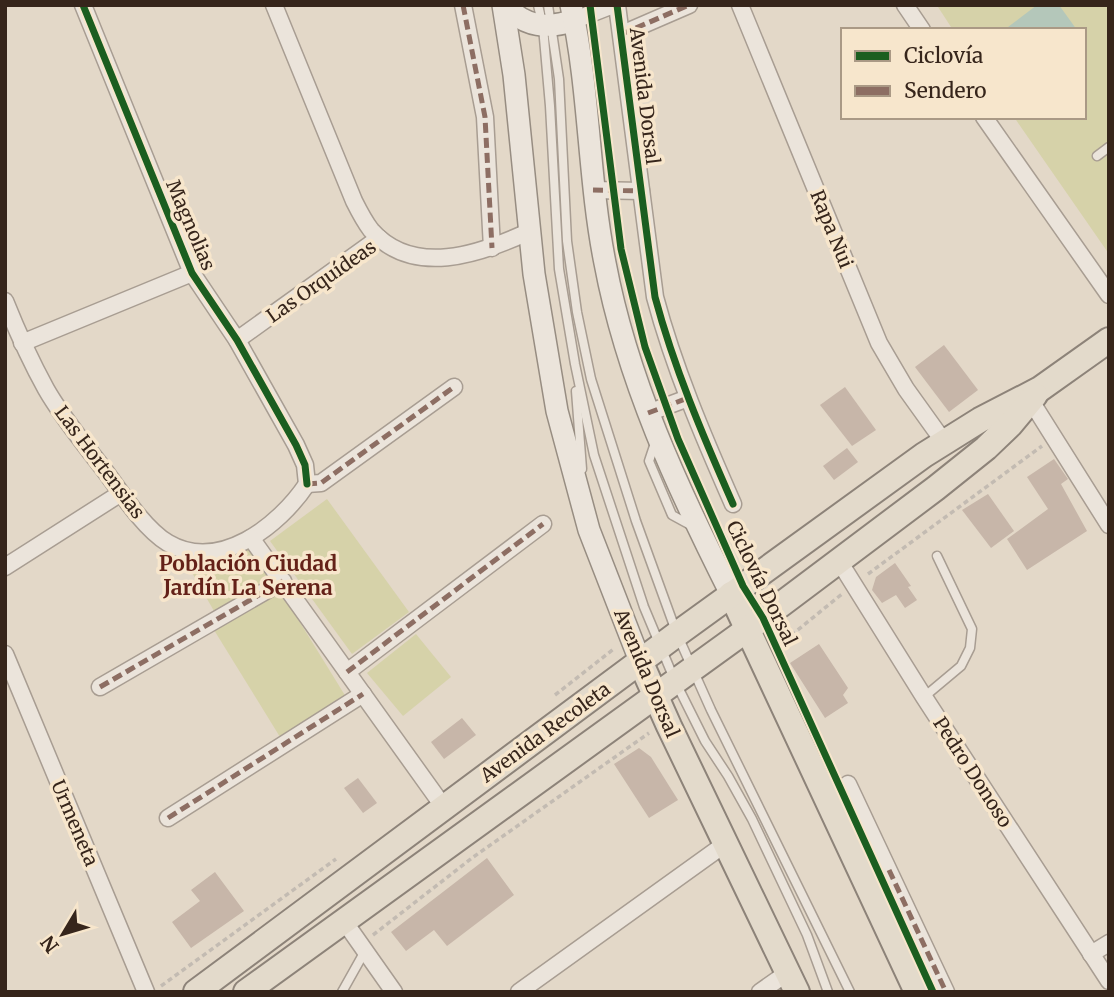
<svg xmlns="http://www.w3.org/2000/svg" width="1114" height="997" viewBox="0 0 1114 997" font-family="Merriweather,serif">
<style>
.green{fill:#d6d2a9}
.water{fill:#b4c7ba}
.building{fill:#c7b6a9}
.lines{fill:none;stroke-linecap:round;stroke-linejoin:round}
.service-casing{stroke:#a89d92;stroke-width:11}
.minor-casing{stroke:#a89d92;stroke-width:19}
.secondary-casing{stroke:#978d82;stroke-width:24}
.primary-casing{stroke:#8d8379;stroke-width:28}
.path{stroke:#c3bbb2;stroke-width:3.5;stroke-dasharray:5 3.5;stroke-linecap:butt}
.service{stroke:#ebe4db;stroke-width:8}
.minor{stroke:#ebe4db;stroke-width:16}
.secondary{stroke:#ebe4db;stroke-width:21}
.primary{stroke:#e3dacb;stroke-width:24}
.quiet{stroke:#8d6e63;stroke-width:5;stroke-dasharray:10 5;stroke-linecap:butt}
.cycleway-casing{stroke:#f7e6cc;stroke-width:11}
.cycleway{stroke:#1b5e20;stroke-width:7}
.labels{text-anchor:middle;dominant-baseline:central;stroke-width:7;stroke-linejoin:round;paint-order:stroke}
.street-label{font-size:19px;fill:#36251b;stroke:#f7e6cc}
.neighbourhood-label{font-size:21px;font-weight:bold;fill:#642118;stroke:#f7e6cc}
</style>
<rect width="100%" height="100%" fill="#e3d8c8"/>
<g class="green">
<path d="M941 5H1109V254L1014 117H1084V30H953L938 7Z"/>
<path d="M327 499 409 612 352 654 270 541Z"/>
<path d="M251 542 271 578 214 611 187 564H213Z"/>
<path d="M280 590 346 697 280 737 214 630Z"/>
<path d="M416 634 451 677 403 716 367 673Z"/>
</g>
<path class="water" d="M1037 5H1059L1077 30H1004Z"/>
<g class="building">
<path d="M944 345 978 390 949 412 915 367Z"/>
<path d="M845 387 876 430 852 446 820 405Z"/>
<path d="M847 448 858 462 834 480 823 466Z"/>
<path d="M1054 459 1068 479 1061 484 1087 531 1027 570 1007 539 1048 509 1027 477Z"/>
<path d="M988 494 1014 531 991 548 962 510Z"/>
<path d="M895 563 911 586 908 587 917 600 905 608 896 595 882 603 872 590 876 577Z"/>
<path d="M819 644 848 688 843 695 848 703 825 718 790 663Z"/>
<path d="M462 718 476 735 444 759 431 742Z"/>
<path d="M639 748 651 757 678 800 649 818 614 764Z"/>
<path d="M358 778 377 803 363 813 344 788Z"/>
<path d="M487 858 514 895 447 946 434 930 406 951 391 932Z"/>
<path d="M215 872 244 911 191 948 172 922 200 901 191 890Z"/>
</g>
<g class="lines">
<defs>
<g id="service">
<path d="M538 5 543 27 550 106 559 269 575 364 594 455 644 607 675 681 705 741 728 776 752 819 807 935 828 992"/>
<path d="M548 5 559 79 567 241 577 312 591 379 636 521 677 634 711 710 850 992"/>
<path d="M1097 156 1109 147"/>
<path d="M576 391 582 469"/>
<path d="M656 440 649 461 672 515 694 527"/>
<path d="M924 697 961 666 970 648 972 629 937 556"/>
<path d="M342 992 365 951"/>
</g>
<g id="minor">
<path d="M83 5 192 273 237 340 296 445 305 465 307 484"/>
<path d="M274 5 354 201C359 211 364 221 371 230 413 278 480 254 528 232"/>
<path d="M463 5 485 117 492 248"/>
<path d="M617 5 655 297C674 368 703 436 733 504"/>
<path d="M740 5 879 343 906 389 944 442"/>
<path d="M905 5 922 30"/>
<path d="M575 20 613 5"/>
<path d="M622 34 689 5"/>
<path d="M984 117 1109 295"/>
<path d="M593 190 641 191"/>
<path d="M5 301C17 331 30 360 46 389 63 419 87 447 108 475 123 496 146 530 168 543 219 573 279 526 307 484"/>
<path d="M237 340 379 238"/>
<path d="M22 343 192 273"/>
<path d="M1031 401 1109 525"/>
<path d="M648 413 688 398"/>
<path d="M307 484 321 483 454 387"/>
<path d="M251 538 443 806"/>
<path d="M839 561 924 697 1109 981"/>
<path d="M5 567 121 493"/>
<path d="M5 654 146 992"/>
<path d="M347 672 543 524"/>
<path d="M100 687 283 581"/>
<path d="M848 784 946 992"/>
<path d="M168 818 363 694"/>
<path d="M344 921 394 992"/>
<path d="M1091 954 1109 943"/>
<path d="M519 992 725 844"/>
<path d="M760 992 787 973"/>
</g>
<g id="secondary">
<path d="M503 5 514 75 534 274 557 411 589 530 640 661"/>
<path d="M505 5C525 28 548 29 575 20"/>
<path d="M571 5C590 90 588 178 605 263 627 380 678 489 731 594"/>
</g>
<g id="primary">
<path d="M731 594 917 992"/>
<path d="M640 661 669 726 797 992"/>
<path d="M196 992 677 634 924 455 980 420 1040 389 1109 340"/>
<path d="M246 992 763 618 936 488 986 448 1010 425 1035 395"/>
</g>
</defs>
<use href="#service" class="service-casing"/>
<use href="#minor" class="minor-casing"/>
<use href="#secondary" class="secondary-casing"/>
<use href="#primary" class="primary-casing"/>
<g class="path">
<path d="M868 574 1042 446"/>
<path d="M778 646 842 594"/>
<path d="M555 695 615 648"/>
<path d="M373 935 472 858 649 733"/>
<path d="M161 986 336 859"/>
</g>
<use href="#service" class="service"/>
<use href="#minor" class="minor"/>
<use href="#secondary" class="secondary"/>
<use href="#primary" class="primary"/>
<g class="quiet">
<path d="M463 5 485 117 492 248"/>
<path d="M622 34 689 5"/>
<path d="M593 190 641 191"/>
<path d="M648 413 688 398"/>
<path d="M307 484 321 483 454 387"/>
<path d="M347 672 543 524"/>
<path d="M100 687 283 581"/>
<path d="M168 818 363 694"/>
<path d="M889 870 946 992"/>
</g>
<defs>
<g id="cycleway">
<path d="M83 5 192 273 237 340 296 445 305 465 307 484"/>
<path d="M590 5 621 249 645 347 678 439 743 586 763 618 933 992"/>
<path d="M617 5 655 297C674 368 703 436 733 504"/>
</g>
</defs>
<use href="#cycleway" class="cycleway-casing"/>
<use href="#cycleway" class="cycleway"/>
</g>
<g class="labels">
<g class="street-label">
<text transform="translate(645 96) rotate(83)">Avenida Dorsal</text>
<text transform="translate(191 225) rotate(67)">Magnolias</text>
<text transform="translate(832 229) rotate(68)">Rapa Nui</text>
<text transform="translate(321 281) rotate(-35)">Las Orquídeas</text>
<text transform="translate(100 462) rotate(53)">Las Hortensias</text>
<text transform="translate(762 583) rotate(64)">Ciclovía Dorsal</text>
<text transform="translate(647 673) rotate(67)">Avenida Dorsal</text>
<text transform="translate(545 732) rotate(-36)">Avenida Recoleta</text>
<text transform="translate(973 772) rotate(57)">Pedro Donoso</text>
<text transform="translate(75 823) rotate(67)">Urmeneta</text>
</g>
<g class="neighbourhood-label">
<text x="248" y="563">Población Ciudad<tspan x="248" dy="24">Jardín La Serena</tspan></text>
</g>
</g>
<rect width="1114" height="997" fill="none" stroke="#36251b" stroke-width="14"/>
<rect x="841" y="28" width="245" height="91" fill="#f7e6cc" stroke="#aa9985" stroke-width="2"/>
<rect x="855" y="51" width="35" height="10" fill="#1b5e20" stroke="#aa9985" stroke-width="2"/>
<text x="904" y="63" font-size="21" fill="#36251b">Ciclovía</text>
<rect x="855" y="86" width="35" height="10" fill="#8d6e63" stroke="#aa9985" stroke-width="2"/>
<text x="904" y="98" font-size="21" fill="#36251b">Sendero</text>
<g transform="translate(63 934) rotate(232)" stroke="#f7e6cc" stroke-width="5" paint-order="stroke">
<path d="M0-5L12 26L0 18L-12 26Z" fill="#36251b"/>
<text y="-10" font-size="19" font-weight="bold" text-anchor="middle" fill="#36251b">N</text>
</g>
</svg>
